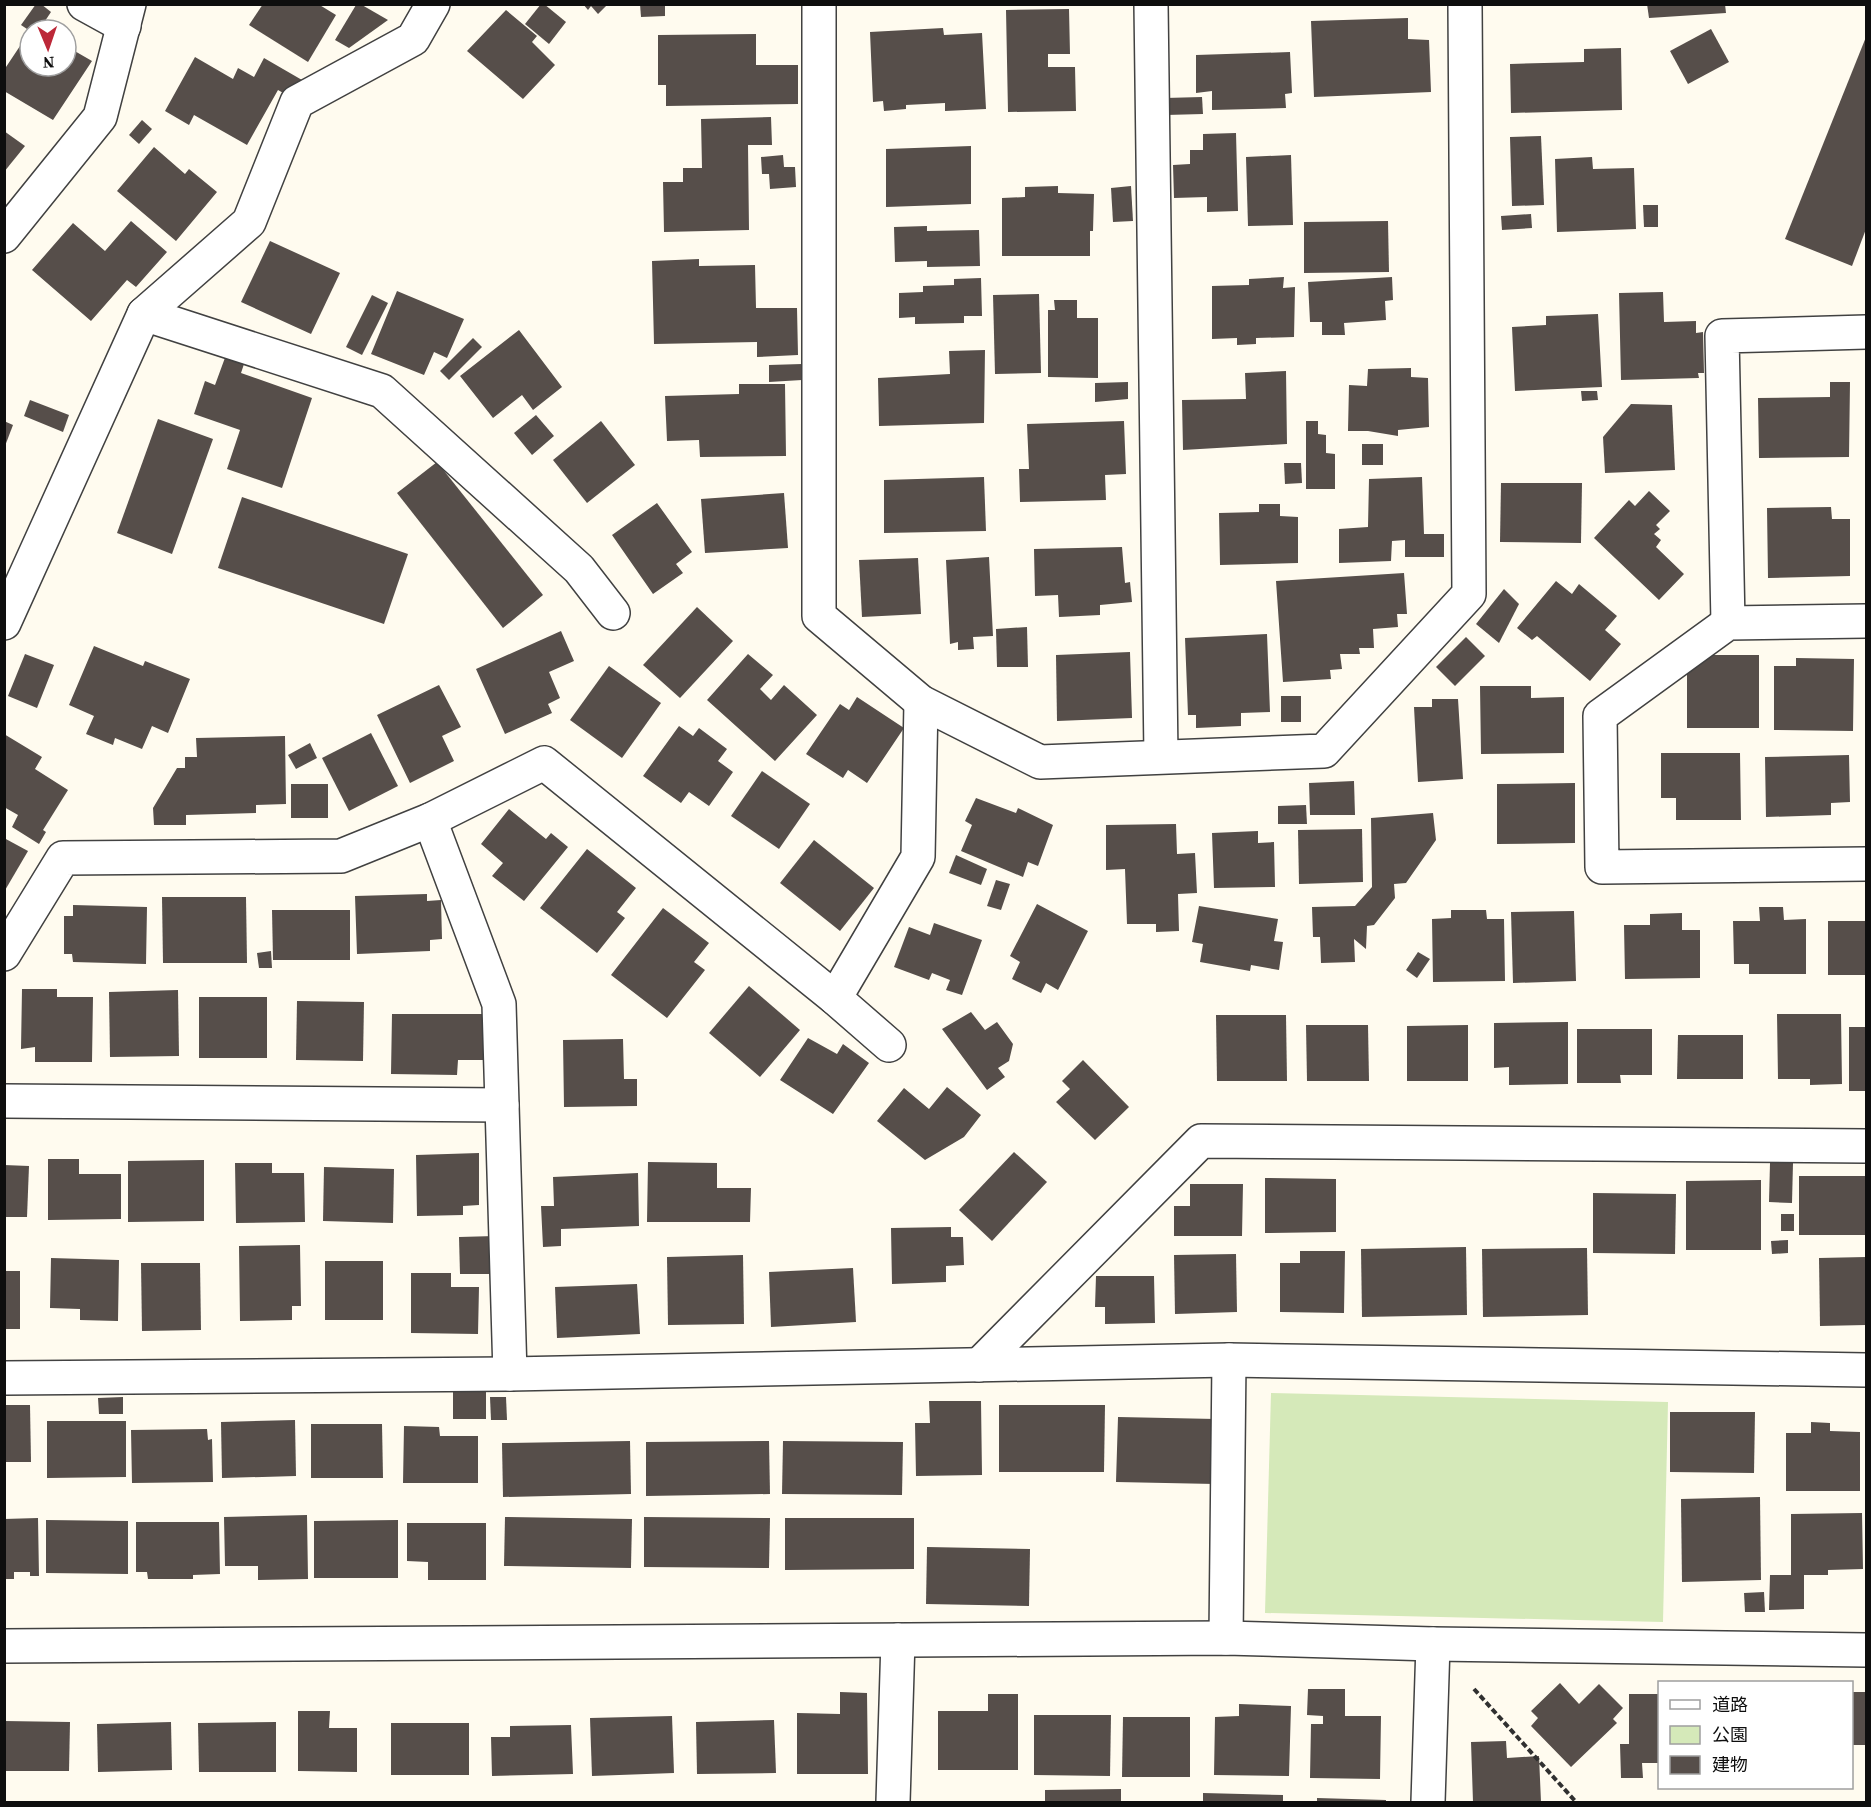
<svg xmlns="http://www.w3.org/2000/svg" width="1871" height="1807" viewBox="0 0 1871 1807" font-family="'Source Serif 4','Noto Sans JP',serif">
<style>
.green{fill:#d5e9b9}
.building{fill:#564e4a}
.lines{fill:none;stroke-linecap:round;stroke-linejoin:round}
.minor-casing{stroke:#414141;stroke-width:36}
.tertiary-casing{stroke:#414141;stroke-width:36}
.path{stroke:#303030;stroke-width:4;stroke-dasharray:6 3;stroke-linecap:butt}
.minor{stroke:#fff;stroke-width:33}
.tertiary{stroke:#fff;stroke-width:33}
</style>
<rect width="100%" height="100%" fill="#fffbef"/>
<path class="green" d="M1271 1393 1668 1402 1663 1622 1265 1613Z"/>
<g class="building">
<path d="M36 4H41L51 12 39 30 30 31 21 25Z"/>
<path d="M263 4H318L336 15 308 62 249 25Z"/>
<path d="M541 4H544L566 22 549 44 525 24Z"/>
<path d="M583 4H608L598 14 591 6 588 10Z"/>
<path d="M640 4H665V16L641 17Z"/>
<path d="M1647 4H1725L1726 13 1649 18Z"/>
<path d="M356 5H362L388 20 349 48 335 40Z"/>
<path d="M1069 9 1070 54H1048V67H1075L1076 111 1008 112 1006 10Z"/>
<path d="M506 10 537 36 532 42 555 65 523 99 467 51Z"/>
<path d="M1408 18V39L1429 40 1431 92 1314 97 1311 21Z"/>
<path d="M943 28 944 35 982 33 986 109 945 111V103L906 105V109L884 111 883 101 873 102 870 32Z"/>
<path d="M1711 29 1729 62 1688 84 1670 51Z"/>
<path d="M756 34V65H798V104L666 106V85H658V35Z"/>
<path d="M26 37 30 39V66H66V46L92 61 53 120 4 91V70Z"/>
<path d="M1866 37V229L1852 266 1785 239Z"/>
<path d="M1621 48 1622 110 1511 113 1510 64 1584 62V49Z"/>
<path d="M1290 52 1292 93 1285 94 1286 108 1212 110V91L1196 93V55Z"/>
<path d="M195 57 233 79 238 68 254 77 264 58 302 80 292 98 278 90 247 145 194 115 189 125 165 111Z"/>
<path d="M1202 97 1203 114 1166 115 1165 98Z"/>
<path d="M771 117 772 145H748L749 230 664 232 663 182H683V168H702L701 119Z"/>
<path d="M142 120 152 129 139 144 129 135Z"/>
<path d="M4 131 25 146 4 172Z"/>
<path d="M1236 133 1238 211 1207 212V197L1174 198 1173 165 1190 164V150H1203V134Z"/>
<path d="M1541 136 1544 205 1512 206 1510 137Z"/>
<path d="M971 146V204L886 207V149Z"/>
<path d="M154 147 185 174 189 169 217 192 176 241 117 191Z"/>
<path d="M783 155 784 167H795L796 187 770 189 769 174H762L761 157Z"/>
<path d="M1291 155 1293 225 1248 226 1246 157Z"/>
<path d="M1592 157 1593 169 1634 168 1636 229 1557 232 1555 159Z"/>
<path d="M1058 186V193L1094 194 1093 231H1090V256H1002V198L1025 197V187Z"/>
<path d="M1131 186 1133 221 1113 222 1111 188Z"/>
<path d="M1643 205H1658V227H1644Z"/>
<path d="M1531 214 1532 228 1502 230 1501 216Z"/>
<path d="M131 221 167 252 136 287 127 280 91 321 32 270 73 223 105 251Z"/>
<path d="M1388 221 1389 272 1304 273V222Z"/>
<path d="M927 226V231L979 230 980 266 927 267V261L895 262 894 227Z"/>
<path d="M270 241 340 273 311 334 241 302Z"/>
<path d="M699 259V266L755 265 756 308H797L798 355 757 357V342L654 344 652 261Z"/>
<path d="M1284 277 1283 288 1295 287 1294 337 1256 338V344L1237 345V338L1212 339V286L1249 285V279Z"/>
<path d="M1392 277 1393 300 1385 301 1386 320 1344 323 1345 335H1322V322H1310L1308 282Z"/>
<path d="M981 278 982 316H964V323L915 324V317L899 318V293L923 292V286L954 285V279Z"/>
<path d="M397 291 464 319 447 358 434 352 424 375 371 354Z"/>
<path d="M1663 292 1664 322 1696 321V333L1703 332 1704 373H1698L1699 378 1621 380 1619 293Z"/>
<path d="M1039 294 1041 373 995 374 993 295Z"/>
<path d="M372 295 388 303 362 355 346 347Z"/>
<path d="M1054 300H1077V318H1098V378L1048 377V310H1055Z"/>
<path d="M1598 314 1602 387 1515 391 1512 327 1546 325V316Z"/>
<path d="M519 330 562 387 533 410 522 395 493 418 460 376Z"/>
<path d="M473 338 482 347 449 380 440 371Z"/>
<path d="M985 350 984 423 879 426 878 378 950 374 949 351Z"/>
<path d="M226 355 245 361 241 373 312 398 282 488 227 469 240 430 194 414 205 381 215 385Z"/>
<path d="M802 364V380L769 382V365Z"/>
<path d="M1411 368V377L1428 378 1429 427 1398 430V436L1368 431H1348L1349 385 1367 386 1368 369Z"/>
<path d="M1286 371 1287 444 1183 450 1182 400 1246 399 1245 373Z"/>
<path d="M1128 382V399L1095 402V383Z"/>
<path d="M1830 382H1850L1849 457 1759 458 1758 398 1830 397Z"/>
<path d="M739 384H785L786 456 700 457 699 440 667 441 665 396 739 394Z"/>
<path d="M1581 391H1597L1598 400 1582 401Z"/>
<path d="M30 400 69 415 63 432 24 416Z"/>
<path d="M1631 404 1672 405 1675 470 1605 473 1603 437Z"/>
<path d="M536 415 554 436 532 455 514 433Z"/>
<path d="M158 419 213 439 172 554 117 533Z"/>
<path d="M4 421 13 425 5 446H4Z"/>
<path d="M601 421 635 465 587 503 553 460Z"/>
<path d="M1124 421 1126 474 1105 475 1106 500 1020 502 1019 469H1029L1027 424Z"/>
<path d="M1306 421H1318V434L1326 435V453L1335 454V489H1306Z"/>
<rect x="1362" y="444" width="21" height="21"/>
<path d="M437 462 543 595 503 628 397 493Z"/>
<path d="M1284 463H1301L1302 483 1285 484Z"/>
<path d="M984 477 986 531 884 533V480Z"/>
<path d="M1422 477 1424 534H1444V557H1405V540L1392 541 1391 561 1339 563V529L1368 527 1369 479Z"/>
<path d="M1501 483H1582L1581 543 1500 542Z"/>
<path d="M1649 491 1670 511 1656 525 1660 529 1654 534 1661 540 1656 547 1684 574 1659 600 1594 538 1629 500 1635 506Z"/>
<path d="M784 493 788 548 705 553 701 499Z"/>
<path d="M242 497 408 554 384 624 218 568Z"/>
<path d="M657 503 692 552 676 564 683 573 653 594 612 535Z"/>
<path d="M1259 504H1280V516L1298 517V563L1220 565 1219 513 1259 512Z"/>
<path d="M1831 507 1832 519H1850V576L1768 578 1767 508Z"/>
<path d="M1122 547 1125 583 1130 582 1132 602 1100 605V615L1059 617 1058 595 1035 596 1034 549Z"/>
<path d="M989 557 993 636 973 637 974 649 958 650V642L950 644 946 560Z"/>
<path d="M918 558 921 614 862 617 859 560Z"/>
<path d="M1404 573 1407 614H1397L1398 627 1373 629 1374 648H1359L1360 654H1340L1342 669 1330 670 1331 679 1283 682 1276 581Z"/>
<path d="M1556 581 1572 594 1579 584 1617 616 1605 630 1621 644 1590 681 1537 636 1532 640 1517 628Z"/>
<path d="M1504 589 1519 604 1499 643 1476 624Z"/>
<path d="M697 607 733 641 680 698 643 665Z"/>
<path d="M1027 627 1028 667H997L996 629Z"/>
<path d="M561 631 574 661 549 672 560 698 548 704 552 713 505 734 476 669Z"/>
<path d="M1267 634 1270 712 1241 713V726L1196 728V715H1188L1185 638Z"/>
<path d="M1466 637 1485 656 1455 686 1436 667Z"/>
<path d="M94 646 143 666 145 661 190 679 168 733 152 726 142 749 115 738 113 745 86 734 94 716 69 705Z"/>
<path d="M1130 652 1132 718 1057 721 1056 655Z"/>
<path d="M25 654 54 665 37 708 8 696Z"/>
<path d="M748 654 773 675 760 689 771 700 784 685 817 715 775 761 707 700Z"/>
<rect x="1687" y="655" width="72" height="73"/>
<path d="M1796 658 1854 659 1853 731 1774 730V666H1796Z"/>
<path d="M609 666 661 703 622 758 570 720Z"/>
<path d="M439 685 461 727 442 736 454 761 410 783 377 715Z"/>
<path d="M1480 686H1531V698L1564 697V753L1481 754Z"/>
<rect x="1281" y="696" width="20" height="26"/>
<path d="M857 697 904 728 867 783 848 770 843 778 806 754 840 704 849 710Z"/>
<path d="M1432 699H1458L1463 779 1418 782 1414 707H1432Z"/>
<path d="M679 726 693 736 699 728 727 749 718 761 733 772 709 806 689 792 681 803 643 776Z"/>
<path d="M371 733 398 786 349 811 322 758Z"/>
<path d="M4 734 42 757 35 769 68 790 43 830 46 832 39 844 12 827 18 815 4 807Z"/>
<path d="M285 736 286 804 256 805V813L186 815V825H154L153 808 177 768H185V757H197L196 738Z"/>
<path d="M310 743 317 758 296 769 288 755Z"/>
<path d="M1661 753H1740L1741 820H1676V798H1661Z"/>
<path d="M1849 755 1850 802 1831 803V815L1766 817 1765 757Z"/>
<path d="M762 771 810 804 779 849 731 816Z"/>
<path d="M1354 781 1355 815H1310L1309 783Z"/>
<path d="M1575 783V843L1497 844V784Z"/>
<rect x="291" y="784" width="37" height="34"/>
<path d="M976 798 1016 813 1018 808 1053 825 1038 866 1028 862 1023 877 961 851 972 825 965 821Z"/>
<path d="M1306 805 1307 824H1278V806Z"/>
<path d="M509 809 546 839 551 833 568 847 524 901 492 876 503 863 481 844Z"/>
<path d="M1433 813 1436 840 1406 883 1394 884 1395 898 1374 925 1367 926 1366 949 1354 939 1355 962 1321 963 1320 937H1313L1312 907 1355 906 1372 887 1371 818Z"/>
<path d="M1176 824 1177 854 1195 853 1197 893 1178 894 1179 931 1156 932V924H1127L1125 869 1106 870V825Z"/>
<path d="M1362 829 1363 882 1299 884 1298 830Z"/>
<path d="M1258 831V843L1274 842 1275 887 1214 888 1212 833Z"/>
<path d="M4 838 28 851 4 892Z"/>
<path d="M814 840 874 888 840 931 780 883Z"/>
<path d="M587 849 636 888 617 912 625 918 597 953 540 908Z"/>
<path d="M956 855 987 869 981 885 949 873Z"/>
<path d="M996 880 1010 884 1001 910 987 906Z"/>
<path d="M427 894V901L441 900 442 939 430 940V951L357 954 355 896Z"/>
<path d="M162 897H246L247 963H163Z"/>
<path d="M1037 904 1088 931 1058 990 1046 983 1041 993 1012 979 1020 962 1010 956Z"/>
<path d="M73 905 147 907 146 964 73 962 72 954H64V916H73Z"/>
<path d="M1199 906 1278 919 1274 941 1283 942 1279 970 1251 965 1250 971 1200 962 1203 944 1192 942Z"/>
<path d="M1759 907H1783L1784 920 1806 919V974H1749V964H1734L1733 921H1760Z"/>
<path d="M663 908 709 943 694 962 705 970 667 1018 611 975Z"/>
<path d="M272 910H350V960H273Z"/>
<path d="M1451 910H1486L1487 919H1504L1505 981 1433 982 1432 919 1451 918Z"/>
<path d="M1574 911 1576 981 1513 983 1511 912Z"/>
<path d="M1682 913V930H1700V978L1625 979 1624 925H1650V914Z"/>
<rect x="1828" y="921" width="38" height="54"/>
<path d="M934 923 982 940 962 995 946 990 950 980 932 973 929 980 894 967 909 927 930 935Z"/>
<path d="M271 951 272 968H259L257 953Z"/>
<path d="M1418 952 1430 959 1417 978 1406 970Z"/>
<path d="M749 986 800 1030 760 1077 709 1033Z"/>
<path d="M22 989H57V997H93L92 1062H35V1047L21 1049Z"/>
<path d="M178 990 179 1056 110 1057 109 992Z"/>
<rect x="199" y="997" width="68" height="61"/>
<path d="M297 1001 364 1002 363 1061 296 1060Z"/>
<path d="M971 1012 985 1030 997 1022 1013 1044 1009 1061 998 1068 1005 1077 987 1090 942 1029Z"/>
<path d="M392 1014H483V1060H458L457 1075 391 1074Z"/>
<path d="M1777 1014H1841L1842 1084 1810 1085V1079H1778Z"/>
<path d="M1216 1015H1286L1287 1081H1217Z"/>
<path d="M1568 1022V1084L1509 1085V1067L1494 1068V1023Z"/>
<path d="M1306 1025H1368L1369 1081H1307Z"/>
<path d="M1468 1025V1081H1407V1026Z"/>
<rect x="1849" y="1027" width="17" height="64"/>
<path d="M1577 1029H1652V1075H1620L1621 1083H1577Z"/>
<path d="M1678 1035H1743V1079H1677Z"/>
<path d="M808 1038 837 1054 843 1044 869 1063 833 1114 780 1080Z"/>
<path d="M623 1039 624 1079H637V1106L564 1107 563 1040Z"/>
<path d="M1083 1060 1129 1107 1095 1140 1056 1102 1070 1089 1062 1081Z"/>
<path d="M947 1087 981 1115 964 1137 925 1160 877 1121 904 1088 929 1109Z"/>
<path d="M1014 1152 1047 1182 992 1241 959 1210Z"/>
<path d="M479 1153V1205L463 1206V1215L417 1216 416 1155Z"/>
<path d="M48 1159H79V1174H121V1219L48 1220Z"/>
<path d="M204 1160V1221L128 1222V1161Z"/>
<path d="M648 1162 717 1163V1188H751L750 1222H647Z"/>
<path d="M235 1163H272V1173H304L305 1222 236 1223Z"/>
<path d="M1770 1163H1793L1792 1203 1769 1202Z"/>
<path d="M4 1165 29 1166 27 1217H4Z"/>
<path d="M324 1167 394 1169 393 1223 323 1221Z"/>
<path d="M638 1173 639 1226 561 1229V1246L543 1247 541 1206H554L553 1177Z"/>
<rect x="1799" y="1176" width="67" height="59"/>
<path d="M1265 1178 1336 1179V1232L1265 1233Z"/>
<path d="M1761 1180V1250H1686V1181Z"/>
<path d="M1190 1184H1243L1242 1236H1174V1206H1190Z"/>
<path d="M1593 1193 1676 1194 1675 1254 1593 1253Z"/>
<rect x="1781" y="1214" width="13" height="17"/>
<path d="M951 1227V1237H963L964 1265 946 1266V1282L892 1284 891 1228Z"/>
<path d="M495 1236 496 1274H460L459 1237Z"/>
<path d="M1788 1240V1253L1772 1254 1771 1241Z"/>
<path d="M300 1245 301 1306H292V1320L240 1321 239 1246Z"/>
<path d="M1466 1247 1467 1315 1362 1317 1361 1249Z"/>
<path d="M1587 1248 1588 1315 1483 1317 1482 1249Z"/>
<path d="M1300 1251H1345L1344 1313 1280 1312V1263H1300Z"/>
<path d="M1236 1254 1237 1312 1175 1314 1174 1255Z"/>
<path d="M743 1255 744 1324 668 1325 667 1257Z"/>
<path d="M1866 1257V1325L1820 1326 1819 1258Z"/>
<path d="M51 1258 119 1260 118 1321 80 1320V1309L50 1308Z"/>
<rect x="325" y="1261" width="58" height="59"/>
<path d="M141 1263H200L201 1330 142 1331Z"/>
<path d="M853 1268 856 1322 771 1327 769 1272Z"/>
<rect x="4" y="1271" width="16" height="58"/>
<path d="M411 1273H451V1287H479L478 1334 411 1333Z"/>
<path d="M1096 1276H1154L1155 1323 1105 1324V1307H1095Z"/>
<path d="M637 1284 640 1334 557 1338 555 1287Z"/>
<path d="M486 1387V1419H453V1388Z"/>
<path d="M123 1397V1414H99L98 1398Z"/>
<path d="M490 1397H506L507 1420H491Z"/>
<path d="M929 1401H981L982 1475 916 1476 915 1423H930Z"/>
<path d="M4 1405H30L31 1462H4Z"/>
<path d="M999 1405H1105L1104 1472H999Z"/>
<path d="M1670 1412H1755L1754 1473 1670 1472Z"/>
<path d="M1118 1417 1216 1419 1215 1484 1116 1482Z"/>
<path d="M295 1420 296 1476 222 1478 221 1422Z"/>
<path d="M47 1421H126V1477L47 1478Z"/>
<path d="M1811 1422 1830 1423V1431L1860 1432V1491H1786V1433H1811Z"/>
<path d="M311 1424H382L383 1478H311Z"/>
<path d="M404 1426 439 1427 440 1436H478V1483H403Z"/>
<path d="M207 1429 208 1440 212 1439 213 1482 132 1483 131 1430Z"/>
<path d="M630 1441 631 1494 503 1497 502 1443Z"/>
<path d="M769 1441 770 1494 646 1496V1442Z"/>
<path d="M783 1441 903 1442 902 1495 782 1494Z"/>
<path d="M1760 1497 1761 1580 1682 1582 1681 1499Z"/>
<path d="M1862 1513 1863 1569 1828 1570V1575H1804V1609L1769 1610 1770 1575H1791V1514Z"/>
<path d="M307 1515 308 1579 258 1580V1566H225L224 1517Z"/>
<path d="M505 1517 632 1519 631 1568 504 1566Z"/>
<path d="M644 1517 770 1518 769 1568 644 1567Z"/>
<path d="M38 1518 39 1576H30V1572H14V1579H4V1519Z"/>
<path d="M785 1518H914V1569L785 1570Z"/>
<path d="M46 1520 128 1521V1574L46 1573Z"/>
<path d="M398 1520V1578H314V1521Z"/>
<path d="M136 1522H219L220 1574 193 1575V1579H148L147 1572H136Z"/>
<path d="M407 1523H486V1580H428V1562L407 1561Z"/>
<path d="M927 1547 1030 1549 1029 1606 926 1604Z"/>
<path d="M1764 1592 1765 1612H1745L1744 1593Z"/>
<path d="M1560 1683 1579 1704 1599 1684 1623 1708 1613 1719 1617 1723 1571 1767 1531 1726 1538 1718 1531 1711Z"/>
<path d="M1308 1689H1345V1716H1381L1380 1779 1310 1778 1311 1724H1323V1716L1307 1715Z"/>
<path d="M840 1692 867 1693 868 1774H797V1713L840 1714Z"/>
<rect x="1852" y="1692" width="14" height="53"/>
<path d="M988 1694H1018V1770H938V1711H988Z"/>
<path d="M1629 1694H1660V1763H1642L1643 1778H1621L1620 1744H1629Z"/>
<path d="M1239 1704 1291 1706 1289 1776 1214 1775 1215 1717 1239 1716Z"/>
<path d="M298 1711H330L329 1728H357V1772L298 1771Z"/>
<path d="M1034 1715H1111L1110 1776 1034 1775Z"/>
<path d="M672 1716 674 1773 592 1776 590 1718Z"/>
<path d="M1123 1717H1190V1777H1122Z"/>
<path d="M774 1720 776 1773 697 1774 696 1722Z"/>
<path d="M4 1721 70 1722 69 1771H4Z"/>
<path d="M171 1722 172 1770 98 1772 97 1724Z"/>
<path d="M276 1722V1772H199L198 1723Z"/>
<rect x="391" y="1723" width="78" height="52"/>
<path d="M571 1725 573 1774 492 1776 491 1737H510V1726Z"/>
<path d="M1506 1741 1507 1758 1539 1756 1541 1802H1473L1471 1742Z"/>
<path d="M1121 1789V1802H1045V1790Z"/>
<path d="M1203 1793 1283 1795V1802H1203Z"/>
<path d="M1317 1798 1386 1800V1802H1317Z"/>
</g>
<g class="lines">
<defs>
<g id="minor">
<path d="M84 4 124 26"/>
<path d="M819 4V616L921 702 1040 762 1324 751 1469 594 1465 4"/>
<path d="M1151 4 1161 756"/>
<path d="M4 236 100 117 129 4"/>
<path d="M144 314 382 391 579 569 613 613"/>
<path d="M1866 621 1728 623 1600 716 1602 867 1866 864"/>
<path d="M4 623 144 314 249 222 297 102 413 39 433 4"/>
<path d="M1728 623 1722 336 1866 332"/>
<path d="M430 820 499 1004 510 1374"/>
<path d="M4 954 63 858 341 856 430 820 544 763 835 998 889 1045"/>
<path d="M835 998 918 857 921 702"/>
<path d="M4 1101 502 1105"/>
<path d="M979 1365 1201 1141 1866 1146"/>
<path d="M4 1378 510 1374 1229 1360 1866 1370"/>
<path d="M1226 1638 1229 1360"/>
<path d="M893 1802 898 1640"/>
</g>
<g id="tertiary">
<path d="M4 1646 1226 1638 1433 1644 1866 1650"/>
<path d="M1428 1802 1433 1644"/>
</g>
</defs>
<use href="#minor" class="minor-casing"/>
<use href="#tertiary" class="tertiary-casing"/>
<path class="path" d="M1474 1689 1576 1802"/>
<use href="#minor" class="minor"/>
<use href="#tertiary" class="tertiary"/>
</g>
<rect width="1871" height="1807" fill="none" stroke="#0e0e0e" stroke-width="12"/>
<rect x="1658" y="1681" width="195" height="108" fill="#ffffff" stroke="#9f9f9f" stroke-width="1.5"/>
<rect x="1670" y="1700" width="30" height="9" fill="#ffffff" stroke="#9f9f9f" stroke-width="1.5"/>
<text x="1712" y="1711" font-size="18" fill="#0e0e0e">道路</text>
<rect x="1670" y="1726" width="30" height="18" fill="#d5e9b9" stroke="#9f9f9f" stroke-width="1.5"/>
<text x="1712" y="1741" font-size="18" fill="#0e0e0e">公園</text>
<rect x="1670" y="1756" width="30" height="18" fill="#564e4a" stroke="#9f9f9f" stroke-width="1.5"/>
<text x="1712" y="1771" font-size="18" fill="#0e0e0e">建物</text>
<g transform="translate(48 48) rotate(178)"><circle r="28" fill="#ffffff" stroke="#9f9f9f" stroke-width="1.5"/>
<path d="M0-4.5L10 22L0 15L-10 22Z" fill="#bc2838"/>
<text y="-9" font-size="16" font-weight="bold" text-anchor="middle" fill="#0e0e0e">N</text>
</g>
</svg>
